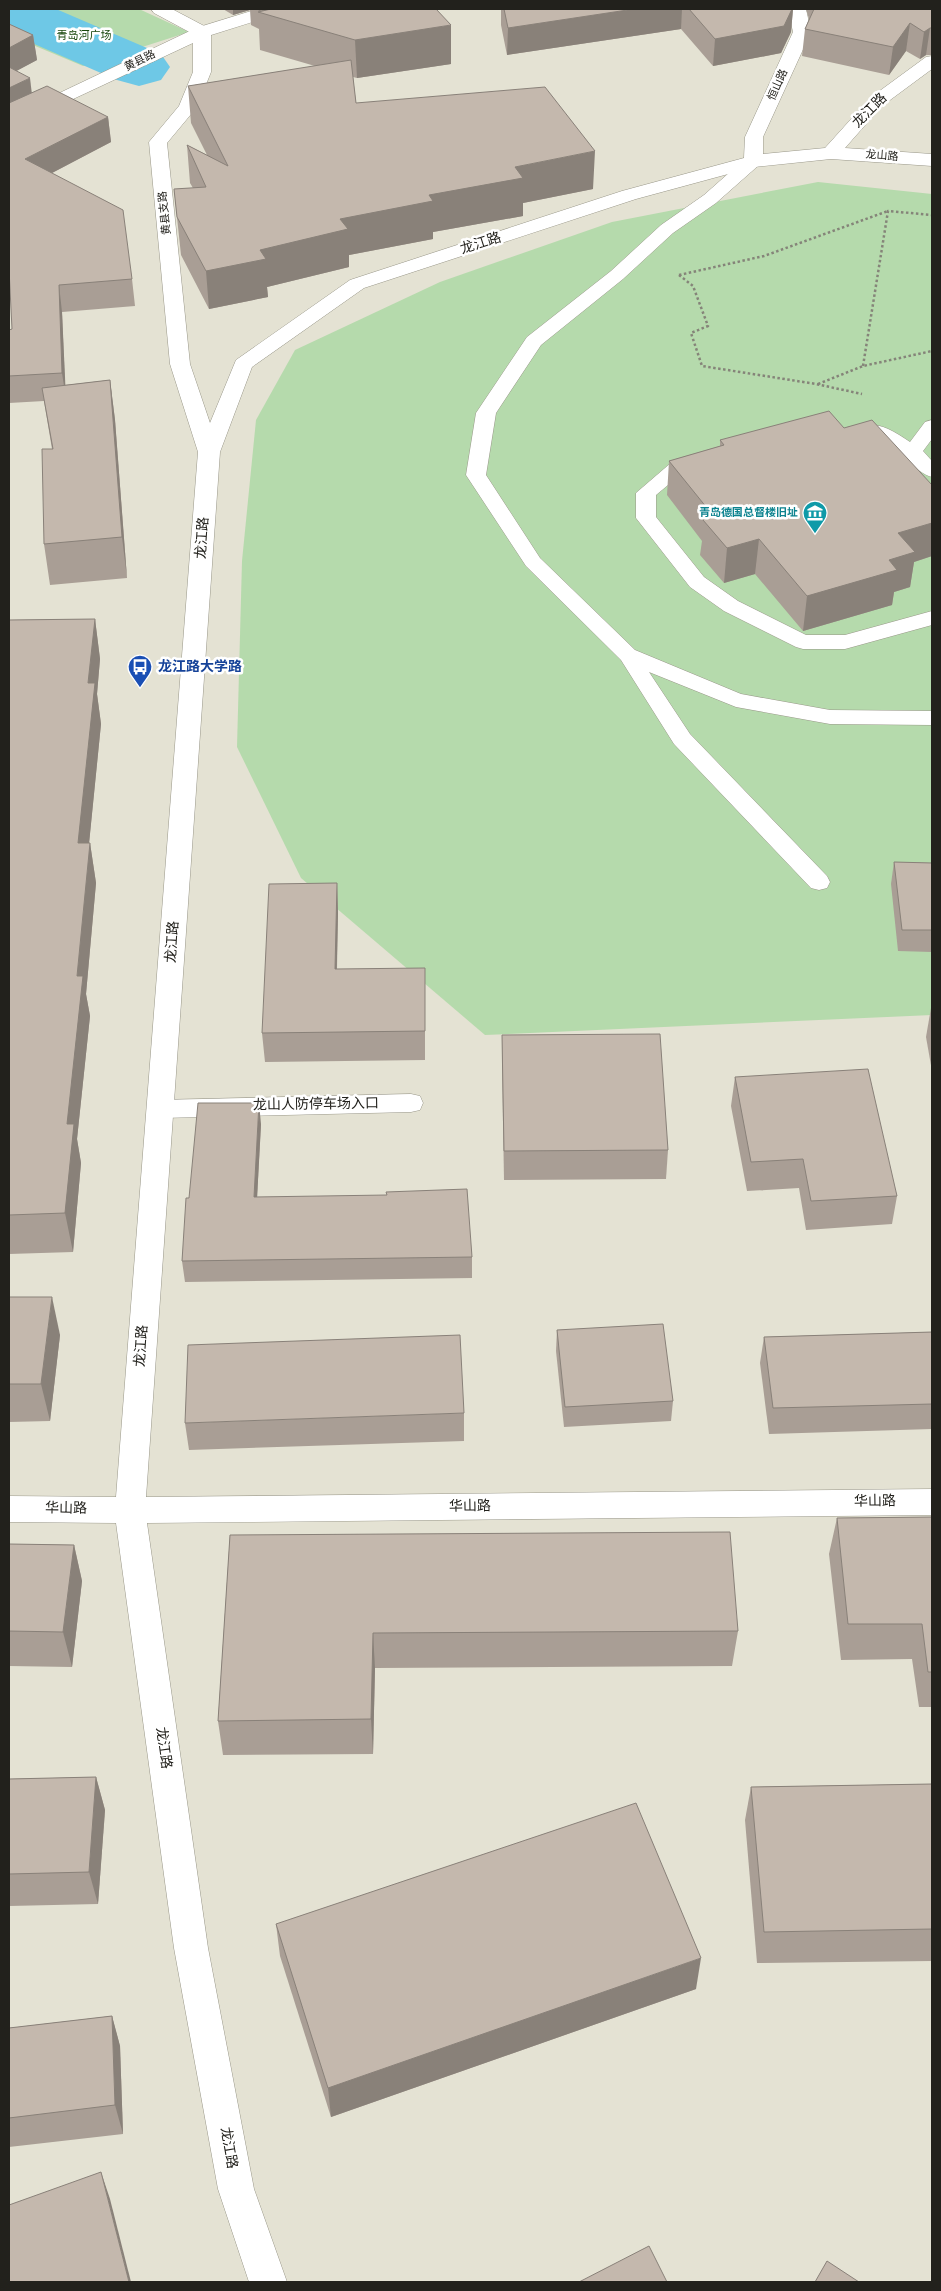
<svg xmlns="http://www.w3.org/2000/svg" width="941" height="2291" viewBox="0 0 941 2291" font-family="Overpass,'Noto Sans SC',sans-serif">
<style>
.green{fill:#b5daac}
.lines{fill:none;stroke-linecap:round;stroke-linejoin:round}
.river{fill:#6ec8e6;fill-rule:evenodd}
.service-casing{stroke:#999789;stroke-width:1}
.minor-casing{stroke:#999789;stroke-width:1}
.tertiary-casing{stroke:#999789;stroke-width:1}
.path{stroke:#858479;stroke-width:2.5;stroke-dasharray:2.5 2.5;stroke-linecap:butt}
.service{fill:#fff;fill-rule:evenodd}
.minor{fill:#fff;fill-rule:evenodd}
.tertiary{fill:#fff;fill-rule:evenodd}
.wall{fill:#a99e95}
.shaded-wall{fill:#898179}
.building{fill:#c4b8ad;stroke:#898179}
.labels{text-anchor:middle;dominant-baseline:central;stroke-width:5;stroke-linejoin:round;paint-order:stroke}
.far-park-label{font-size:11px;fill:#19470c;stroke:#fff}
.far-street-label{font-size:11px;fill:#22211c;stroke:#fff}
.far-culture-label{font-size:11px;font-weight:bold;fill:#0d838f;stroke:#fff;text-anchor:end}
.street-label{font-size:14px;fill:#22211c;stroke:#fff}
.transit-label{font-size:14px;font-weight:bold;fill:#164399;stroke:#fff;text-anchor:start}
</style>
<rect width="100%" height="100%" fill="#e4e2d3"/>
<g class="green">
<path d="M9 9H139L189 32 83 66 9 35Z"/>
<path d="M818 182 932 194V1015L485 1035 301 878 237 747 242 561 256 420 295 350 440 282 612 222Z"/>
</g>
<g class="lines">
<path class="river" d="M9 9H56L161 54 170 67 161 80 139 86 117 80 9 33Z"/>
<defs>
<g id="service">
<path d="M753 156 759 157 762 161 759 165 716 203 673 233 623 279 541 345 496 413 486 475 540 558 635 650 741 694 830 710 932 711V725L830 724 736 707 649 672 690 734 827 876 830 882 827 888 819 890 811 888 674 744 621 660 526 566 466 475 476 413 527 337 611 271 661 225 704 195 747 157Z"/>
<path d="M932 420V439L923 451 932 461V477C915 473 896 445 877 438 868 434 855 439 845 436L842 432 845 428C875 420 886 426 910 442L925 422Z"/>
<path d="M697 456 704 458 707 462 704 466 686 470 656 495V517L704 577 738 601 806 635H845L932 611V625L845 649H803L796 647 724 611 690 587 636 518V493L672 462Z"/>
<path d="M411 1094 420 1096 423 1103 420 1110 411 1112 160 1118 151 1116 148 1109 151 1102 160 1100Z"/>
</g>
<path id="minor" d="M151 9H172L208 28 211 32V72L197 107 167 143 190 364 210 423 236 360 350 280 622 191 744 158 745 137 793 32 788 9H806L811 32 763 137V154L825 148 870 98 926 57 932 56V69L882 106 845 148 932 154V166L831 159 754 167 636 199 364 288 252 367 220 452 146 1497 932 1489V1515L147 1523 208 1948 254 2189 287 2282H249L218 2189 174 1948 116 1523 9 1522V1496L116 1497 198 452 170 364 149 142 179 106 193 72V34L154 13Z"/>
<path id="tertiary" d="M258 9H284L281 13 208 36 9 129V117L196 28Z"/>
</defs>
<use href="#service" class="service-casing"/>
<use href="#minor" class="minor-casing"/>
<use href="#tertiary" class="tertiary-casing"/>
<g class="path">
<path d="M679 275 693 286 708 326 691 333 702 366 816 384 862 394"/>
<path d="M679 275 764 256 888 211"/>
<path d="M863 366 888 211 932 215"/>
<path d="M818 384 863 366 932 351"/>
</g>
<use href="#service" class="service"/>
<use href="#minor" class="minor"/>
<use href="#tertiary" class="tertiary"/>
</g>
<g class="wall">
<path d="M223 9H436L451 64 357 78 353 77 356 103 593 189 523 203V216L433 232V239L349 255V267L267 287 268 297 209 309 181 255 178 227 174 189 193 188 190 183 187 145 207 155 191 123 188 86 315 66 260 50 259 29 251 25 250 10 233 15Z"/>
<path d="M501 9H793L791 32 781 53 713 66 681 29 507 55 501 25Z"/>
<path d="M806 9H932V55H926L920 59 906 51 889 75 802 56 805 29 809 19Z"/>
<path d="M9 24 33 35 37 60 16 71 32 93 108 117 111 142 52 173 132 279 135 306 62 312 65 385 110 380 115 420 127 578 50 585 44 544 52 449 44 401 9 403V330L12 329Z"/>
<path d="M844 428 932 485V556L914 562 910 587 894 592 892 605 803 631 755 574 724 583 700 555 702 541 667 495 669 461 720 446V440Z"/>
<path d="M95 619 100 659 97 694 101 724 89 843H90L96 883 86 994 90 1016 77 1139 81 1163 73 1252 9 1254V620Z"/>
<path d="M894 862 932 863V952L898 951 891 884Z"/>
<path d="M337 883 338 913 337 969 425 997V1060L265 1062 262 1033Z"/>
<path d="M931 1008H932V1071L926 1037Z"/>
<path d="M502 1035 668 1150 666 1179 504 1180 502 1064Z"/>
<path d="M735 1077 897 1196 892 1224 806 1230 799 1188 747 1191 731 1106Z"/>
<path d="M261 1124 257 1197 472 1257V1278L185 1282 182 1261 189 1198Z"/>
<path d="M9 1297 60 1335 50 1421 9 1422Z"/>
<path d="M557 1330 673 1401 671 1421 564 1427 556 1351Z"/>
<path d="M932 1332V1429L769 1434 760 1363 764 1337Z"/>
<path d="M464 1413V1441L189 1450 185 1423Z"/>
<path d="M932 1517V1707H919L912 1659 841 1660 829 1554 837 1518Z"/>
<path d="M230 1535 738 1631 732 1666 375 1668 373 1754 223 1755 218 1721Z"/>
<path d="M9 1544 74 1545 82 1581 72 1667 9 1666Z"/>
<path d="M96 1777 105 1810 98 1904 9 1906V1779Z"/>
<path d="M932 1784V1961L757 1963 745 1820 751 1787Z"/>
<path d="M276 1924 696 1989 331 2117 280 1956Z"/>
<path d="M112 2016 120 2046 123 2134 9 2147V2028Z"/>
</g>
<g class="shaded-wall">
<path d="M233 9H250V10L233 15Z"/>
<path d="M634 9H682L681 29 507 55 508 28Z"/>
<path d="M792 9H793L791 32 781 53 713 66 715 39Z"/>
<path d="M910 23 906 51 889 75 893 47Z"/>
<path d="M451 25V64L357 78 355 40Z"/>
<path d="M930 28 926 55 920 59 924 32Z"/>
<path d="M33 35 37 60 9 75V48Z"/>
<path d="M30 78 33 103 9 115V88Z"/>
<path d="M108 117 111 142 29 185 25 159Z"/>
<path d="M595 151 593 189 523 203V216L433 232V239L349 255V267L267 287 268 297 209 309 206 271 340 219 429 195 515 167Z"/>
<path d="M59 285 62 312 66 399 62 373Z"/>
<path d="M110 380 115 420 127 578 122 537Z"/>
<path d="M932 523V556L914 562 910 587 894 592 892 605 803 631 807 596 889 560 898 533Z"/>
<path d="M759 539 755 574 724 583 727 548Z"/>
<path d="M95 619 100 659 97 694 101 724 85 884 78 843 88 683Z"/>
<path d="M90 843 96 883 86 994 90 1016 77 1139 81 1163 73 1252 65 1213 67 1124 77 976Z"/>
<path d="M337 883 338 913 336 999 335 969Z"/>
<path d="M259 1103 261 1124 256 1218 254 1197Z"/>
<path d="M52 1297 60 1335 50 1421 41 1384Z"/>
<path d="M74 1545 82 1581 72 1667 63 1632Z"/>
<path d="M373 1633 375 1668 373 1754 371 1719Z"/>
<path d="M96 1777 105 1810 98 1904 89 1872Z"/>
<path d="M701 1958 696 1989 331 2117 328 2088Z"/>
<path d="M112 2016 120 2046 123 2134 115 2105Z"/>
<path d="M101 2172 110 2199 131 2282H129Z"/>
</g>
<g class="building">
<path d="M257 9H271L261 11Z"/>
<path d="M271 9H436L451 25 355 40 258 12Z"/>
<path d="M504 9H634L508 28Z"/>
<path d="M689 9H792L784 26 715 39Z"/>
<path d="M814 9H932V28H930L924 32 910 23 893 47 805 29Z"/>
<path d="M9 24 33 35 9 48Z"/>
<path d="M351 60 356 103 545 87 595 151 515 167 523 178 429 195 433 201 340 219 348 229 260 250 266 259 206 271 177 217 174 189 206 187 187 145 228 166 188 86Z"/>
<path d="M9 67 30 78 9 88Z"/>
<path d="M47 86 108 117 25 159 123 210 132 279 59 285 62 373 9 376V330L12 329 9 269V103Z"/>
<path d="M110 380 122 537 44 544 42 449H53L42 388Z"/>
<path d="M829 411 844 428 872 420 932 485V523L898 533 915 552 889 560 897 570 807 596 759 539 727 548 703 520 707 508 669 461 724 445 720 440Z"/>
<path d="M95 619 88 683H95L78 843H90L77 976H83L67 1124H74L65 1213 9 1215V620Z"/>
<path d="M894 862 932 863V930H902Z"/>
<path d="M337 883 335 969 425 968V1031L262 1033 269 884Z"/>
<path d="M660 1034 668 1150 504 1151 502 1035Z"/>
<path d="M868 1069 897 1196 811 1201 803 1159 751 1162 735 1077Z"/>
<path d="M198 1103H259L254 1197 387 1195 386 1192 467 1189 472 1257 182 1261 186 1198H189Z"/>
<path d="M9 1297H52L41 1384H9Z"/>
<path d="M663 1324 673 1401 565 1407 557 1330Z"/>
<path d="M932 1332V1404L773 1408 764 1337Z"/>
<path d="M460 1335 464 1413 185 1423 188 1345Z"/>
<path d="M932 1517V1672H928L922 1624H848L837 1518Z"/>
<path d="M730 1532 738 1631 373 1633 371 1719 218 1721 230 1535Z"/>
<path d="M9 1544 74 1545 63 1632 9 1631Z"/>
<path d="M96 1777 89 1872 9 1874V1779Z"/>
<path d="M932 1784V1929L764 1932 751 1787Z"/>
<path d="M636 1803 701 1958 328 2088 276 1924Z"/>
<path d="M112 2016 115 2105 9 2118V2028Z"/>
<path d="M101 2172 129 2282H9V2205Z"/>
<path d="M649 2246 667 2282H579Z"/>
<path d="M827 2261 859 2282H815Z"/>
</g>
<defs>
<symbol id="museum-pin" viewBox="-11 -11 22 30"><path d="M0 17L-7.5 6A9.5 9.5 0 1 1 7.5 6Z" fill="#0f9aa8" stroke="#fff"/><path d="M0-6L6-3V-2H-6V-3ZM-5-1h2V3h-2ZM-1-1h2V3h-2ZM3-1h2V3H3ZM-6 4H6V6H-6Z" fill="#fff"/></symbol>
<symbol id="bus-pin" viewBox="-11 -11 22 30"><path d="M0 17L-7.5 6A9.5 9.5 0 1 1 7.5 6Z" fill="#1a4fb4" stroke="#fff"/><path d="M-5-6H5V4H4V6H2V4H-2V6H-4V4H-5ZM-3.5-4V0h7V-4ZM-3.5 1.2v1.5H-2V1.2ZM2 1.2v1.5H3.5V1.2Z" fill="#fff"/></symbol>
</defs>
<g fill-rule="evenodd">
<use href="#museum-pin" x="801" y="499" width="28" height="38"/>
<use href="#bus-pin" x="126" y="653" width="28" height="38"/>
</g>
<g class="labels">
<g class="far-park-label">
<text x="84" y="36">青岛河广场</text>
</g>
<g class="far-street-label">
<text transform="translate(140 61) rotate(-26)">黄县路</text>
<text transform="translate(778 85) rotate(-66)">恒山路</text>
<text transform="translate(882 156) rotate(4)">龙山路</text>
<text transform="translate(165 213) rotate(-96)">黄县支路</text>
</g>
<g class="far-culture-label">
<text x="798" y="513">青岛德国总督楼旧址</text>
</g>
<g class="street-label">
<text transform="translate(870 111) rotate(-45)">龙江路</text>
<text transform="translate(481 244) rotate(-18)">龙江路</text>
<text transform="translate(203 538) rotate(-86)">龙江路</text>
<text transform="translate(173 942) rotate(-86)">龙江路</text>
<text transform="translate(316 1105) rotate(-1)">龙山人防停车场入口</text>
<text transform="translate(142 1346) rotate(-86)">龙江路</text>
<text transform="translate(875 1502) rotate(-1)">华山路</text>
<text transform="translate(470 1507) rotate(-1)">华山路</text>
<text transform="translate(66 1509) rotate(1)">华山路</text>
<text transform="translate(163 1748) rotate(82)">龙江路</text>
<text transform="translate(228 2148) rotate(80)">龙江路</text>
</g>
<g class="transit-label">
<text x="158" y="667">龙江路大学路</text>
</g>
</g>
<rect width="941" height="2291" fill="none" stroke="#22211c" stroke-width="20"/>
</svg>
